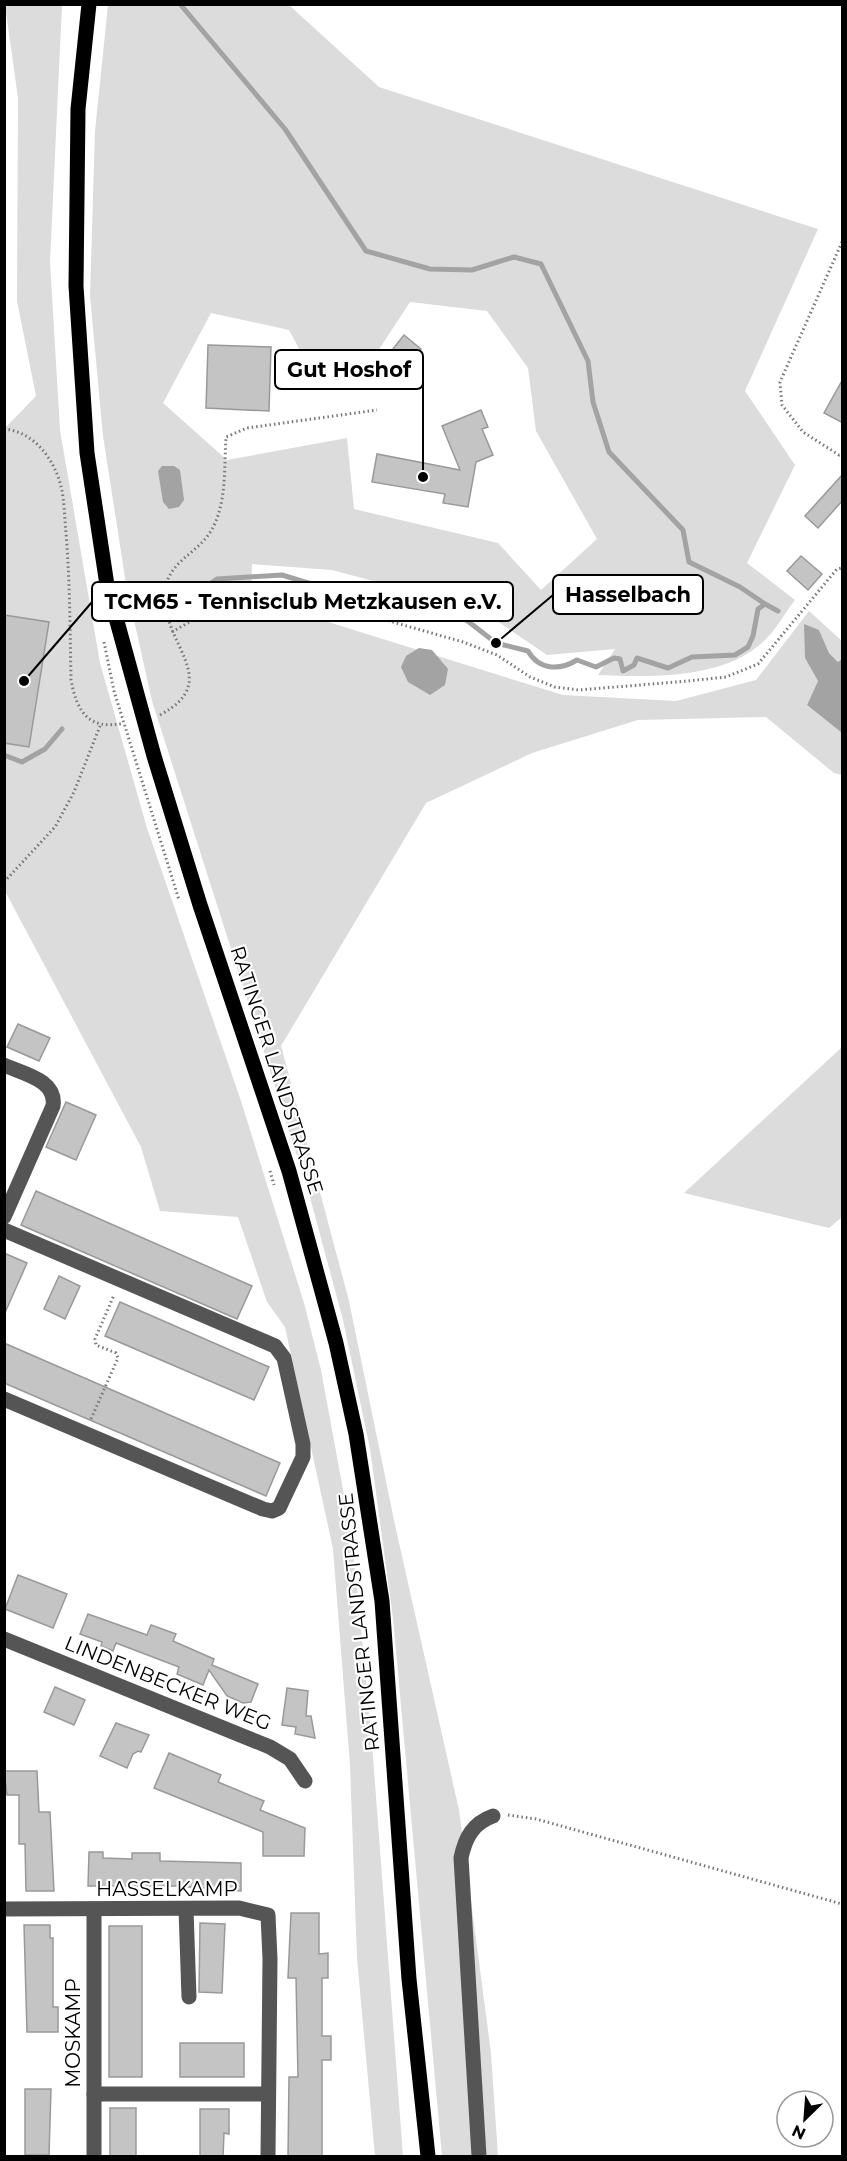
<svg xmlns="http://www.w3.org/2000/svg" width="847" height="2161" viewBox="0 0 847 2161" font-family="Montserrat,sans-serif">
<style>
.green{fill:#dcdcdc;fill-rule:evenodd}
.water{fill:#a3a3a3}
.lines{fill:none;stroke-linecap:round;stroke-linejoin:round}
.stream{stroke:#a3a3a3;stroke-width:5}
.building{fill:#c4c4c4;stroke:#999;stroke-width:1.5}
.path{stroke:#777;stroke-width:3;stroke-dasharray:1.5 3;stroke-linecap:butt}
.minor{stroke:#555;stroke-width:15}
.major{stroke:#000;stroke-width:15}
.labels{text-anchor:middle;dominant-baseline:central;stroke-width:4.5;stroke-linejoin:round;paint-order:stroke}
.street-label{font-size:20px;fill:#000;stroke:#fff}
.leader{fill:none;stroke:#000;stroke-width:2}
.callout-dot{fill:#000;stroke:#fff;stroke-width:2}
.callout{fill:#fff;stroke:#000;stroke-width:2}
.callout-label{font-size:21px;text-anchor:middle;font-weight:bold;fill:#000}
</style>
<rect width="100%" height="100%" fill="#fff"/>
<g class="green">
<path d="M5 5H62L50 262 60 430 100 663 147 828 241 1101 304 1303 321 1370 349 1522 356 1578 371 1730 403 2156H375L357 1958 350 1765 333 1549 285 1327 267 1302 238 1217 160 1211 141 1147 5 891V428L36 396 17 301 18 98Z"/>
<path d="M108 5H289L379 87 818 229 745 391 795 465 747 563 795 600C785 613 776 630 764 641 723 680 651 677 598 675L615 649 547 655 481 610 332 570 252 564 251 598 563 695 676 701 756 680 809 611 842 641V659L838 662 829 653 819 630 805 657 818 681 807 705 842 733V775L834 773 766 717 638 720 532 753 426 803 281 1046 349 1301 395 1525 459 1810 491 2053 498 2156H442L393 1618 370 1449 343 1320 308 1190 152 701 126 584 103 436 90 296 95 131ZM410 302 487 311 528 368 536 431 597 539 541 590 498 543 354 509 347 438 227 460 163 403 211 313 289 330 319 386 374 357Z"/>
<path d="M842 1047V1217L829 1228 684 1193Z"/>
</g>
<g class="water">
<path d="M162 466H174L180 470 184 500 179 507 169 509 163 502 158 471Z"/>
<path d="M804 624 819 630 829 653 838 662 842 659V733L807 705 818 681 805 658Z"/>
<path d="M419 648 432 650 448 669 445 685 430 695 408 682 401 667 406 656Z"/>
</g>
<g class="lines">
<g class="stream">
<path d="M180 4 285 129 366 251 430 269 472 270 514 257 541 264 588 361 593 402 609 452 683 530 689 562 740 587 765 604"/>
<path d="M194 595 217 579 282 575 403 612 421 608 438 616 465 619 496 643 528 651C539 670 559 671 577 660L596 667 614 658 620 659 623 671 634 665 637 658 668 668 692 657 735 655 748 647 753 636 758 609 765 604 778 611"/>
<path d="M4 755 22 762 45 749 62 729"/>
</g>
</g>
<g class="building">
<path d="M404 335 421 349 402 373 385 359Z"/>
<path d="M208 345 271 347 269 411 206 408Z"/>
<path d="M843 379V423L824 413Z"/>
<path d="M481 410 488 427 482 429 493 455 476 462 468 507 443 503 445 494 372 482 377 454 460 470 442 426Z"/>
<path d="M843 474V500L818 528 805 516Z"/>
<path d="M801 556 822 574 808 590 787 571Z"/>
<path d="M4 615 49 622 29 747 4 743Z"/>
<path d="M18 1024 50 1038 39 1061 7 1047Z"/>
<path d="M66 1102 96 1115 76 1160 46 1147Z"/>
<path d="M36 1191 252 1286 237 1319 21 1225Z"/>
<path d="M4 1253 27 1263 4 1315Z"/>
<path d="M59 1276 80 1286 65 1319 44 1309Z"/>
<path d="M120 1302 269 1367 254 1400 105 1336Z"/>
<path d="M4 1343 280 1463 266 1496 4 1383Z"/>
<path d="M18 1575 67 1594 53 1628 5 1609Z"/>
<path d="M88 1614 147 1635 151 1625 176 1634 173 1641 214 1659 212 1665 258 1684 251 1702 243 1703 227 1696 209 1670 203 1685 177 1674 179 1667 116 1643 113 1651 101 1646 102 1642 80 1634Z"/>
<path d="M55 1687 85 1700 74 1725 44 1712Z"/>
<path d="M287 1688 308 1691 306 1716H311L315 1738 295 1734 296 1727 282 1725Z"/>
<path d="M116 1723 149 1735 141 1752 138 1751 133 1754 127 1768 100 1756Z"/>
<path d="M169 1753 221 1775 218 1782 264 1801 260 1810 305 1828 304 1856H263V1832L154 1788Z"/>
<path d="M4 1771H37L39 1812H50L54 1891H26L25 1844H19V1795H7Z"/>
<path d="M89 1852H103V1858L132 1859V1853H160V1861L241 1863V1891L176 1886H88Z"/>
<path d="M291 1913H319V1954L328 1953V1978H322V2036H331V2060H322V2157H288L289 2077H298L296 1978H288Z"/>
<path d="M200 1923 225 1924 222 1993 199 1992Z"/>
<path d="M24 1925H50V1938H53V2007H58V2032H27Z"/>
<rect x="109" y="1926" width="33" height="151"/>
<rect x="180" y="2043" width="64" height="34"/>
<path d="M25 2089H51L49 2155H25Z"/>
<rect x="110" y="2108" width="26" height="49"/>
<path d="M200 2109H229V2134L224 2133 223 2157H200Z"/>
</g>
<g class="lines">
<g class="path">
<path d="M842 242 780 382 782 405 803 432 839 455 842 453"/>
<path d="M4 429C30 431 48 452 57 474 65 493 64 514 66 533 70 582 70 631 71 680 77 712 89 731 124 723"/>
<path d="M172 632 235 596 256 593 298 595 463 642 497 655 530 677 555 687 579 690 688 681 726 677 758 664 837 569 842 568"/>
<path d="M104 642 114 691 179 900"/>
<path d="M160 715C225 680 161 645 165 592 167 562 197 554 211 531 227 504 224 468 226 437L247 428 377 410"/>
<path d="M4 882 55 827 74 792 100 726"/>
<path d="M270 1171 274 1185"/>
<path d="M91 1419 118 1358 116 1353 96 1345 95 1339 114 1295"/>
<path d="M508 1815 536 1819 842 1904"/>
</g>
<g class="minor">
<path d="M4 1065C24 1074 57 1080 53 1106L4 1217"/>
<path d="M4 1230 275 1346 284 1358 303 1444V1457L279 1508 272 1511 263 1509 4 1399"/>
<path d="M4 1639 270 1747 290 1759 305 1781"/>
<path d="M4 1909 239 1908 268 1915 270 1959 268 2156"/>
<path d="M186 1909 189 1997"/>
<path d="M94 2094H267"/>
<path d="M94 2156V1910"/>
<path d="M479 2156 461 1858C465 1838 473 1823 493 1816"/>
</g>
<path class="major" d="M89 4 78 109 76 286 87 453 107 585 154 756 200 905 289 1171 336 1343 356 1434 382 1601 409 1979 428 2156"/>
</g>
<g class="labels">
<g class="street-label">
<text transform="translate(277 1070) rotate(72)">RATINGER LANDSTRASSE</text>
<text transform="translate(359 1622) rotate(-96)">RATINGER LANDSTRASSE</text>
<text transform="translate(168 1683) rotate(22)">LINDENBECKER WEG</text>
<text x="167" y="1889">HASSELKAMP</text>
<text transform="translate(73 2033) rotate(-90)">MOSKAMP</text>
</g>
</g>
<path class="leader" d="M423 477L423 369M496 643L553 595M24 681L92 602"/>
<g class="callout-dot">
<circle cx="423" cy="477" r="6"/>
<circle cx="496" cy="643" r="6"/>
<circle cx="24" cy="681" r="6"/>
</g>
<g class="callout">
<rect x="275" y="350" width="148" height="39" rx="6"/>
<rect x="553" y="575" width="150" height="39" rx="6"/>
<rect x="92" y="582" width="421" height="39" rx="6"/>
</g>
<g class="callout-label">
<text x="349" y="377">Gut Hoshof</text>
<text x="628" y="602">Hasselbach</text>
<text x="303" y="609">TCM65 - Tennisclub Metzkausen e.V.</text>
</g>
<rect width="847" height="2161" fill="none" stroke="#000000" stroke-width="12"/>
<g transform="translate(805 2119) rotate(205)"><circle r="28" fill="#ffffff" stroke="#999999" stroke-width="1.5"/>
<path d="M0-4.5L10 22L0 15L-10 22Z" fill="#000000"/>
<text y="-9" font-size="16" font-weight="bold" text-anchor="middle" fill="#000000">N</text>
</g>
</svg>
